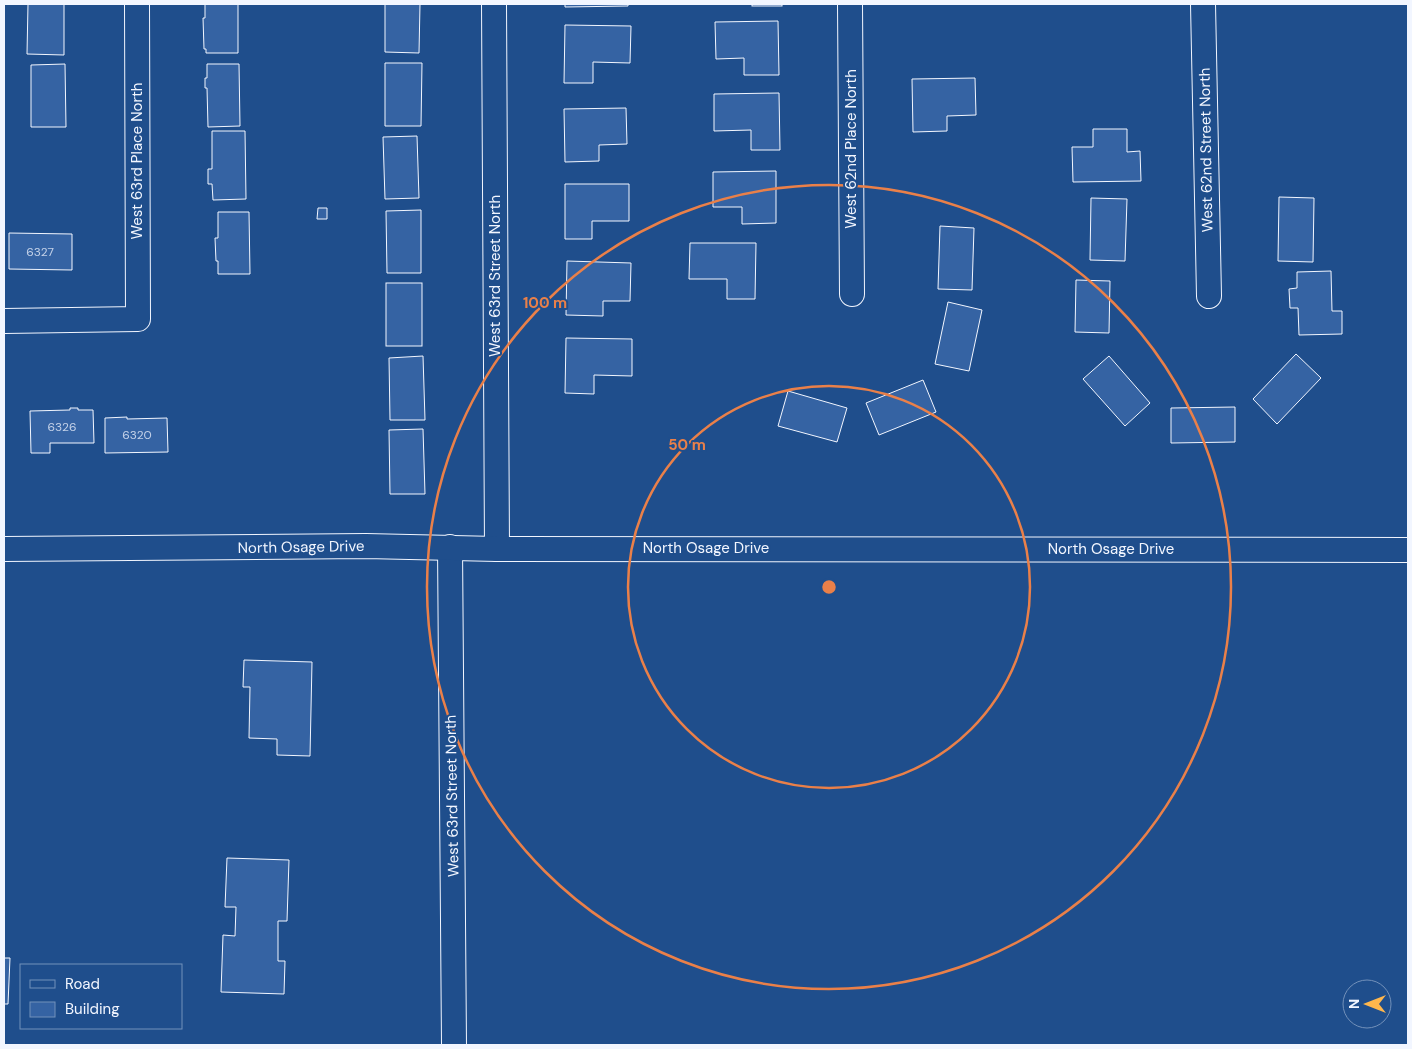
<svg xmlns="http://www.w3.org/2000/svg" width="1412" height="1049" viewBox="0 0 1412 1049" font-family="'DM Sans',sans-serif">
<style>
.building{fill:#3563a3;stroke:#f2f6ff}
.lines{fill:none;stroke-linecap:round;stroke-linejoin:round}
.minor-casing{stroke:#f2f6ff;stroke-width:26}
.minor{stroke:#1f4e8c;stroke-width:24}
.ring{fill:none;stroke:#ea8049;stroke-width:2.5}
.labels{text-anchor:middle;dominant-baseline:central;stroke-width:4;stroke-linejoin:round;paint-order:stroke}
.number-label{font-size:12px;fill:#c3d1e8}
.street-label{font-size:15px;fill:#f2f6ff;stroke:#1f4e8c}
.centre{fill:#ea8049;stroke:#1f4e8c;stroke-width:2.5}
.ring-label{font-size:15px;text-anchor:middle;font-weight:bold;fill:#ea8049;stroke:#1f4e8c;stroke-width:4;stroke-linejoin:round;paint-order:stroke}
</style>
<rect width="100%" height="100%" fill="#1f4e8c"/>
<g class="building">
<path d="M28 4H64V55L27 54Z"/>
<path d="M205 4H238V53H206V49H204L203 18H205Z"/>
<path d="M385 4H420L419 53 385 52Z"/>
<path d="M565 4H628V6L565 7Z"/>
<rect x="752" y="4" width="30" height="2"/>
<path d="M778 21 779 75H744V58L716 59 715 22Z"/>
<path d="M565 25 631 26 630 63 593 62V83H564Z"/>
<path d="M385 63H422L421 126H385Z"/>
<path d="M65 64 66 127H31V65Z"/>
<path d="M207 64H239L240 126 208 127 207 88H205V78H207Z"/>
<path d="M975 78 976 115 947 116V131L913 132 912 79Z"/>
<path d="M779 93 780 150H751V130L714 131V94Z"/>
<path d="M626 108 627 144 599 145V161L565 162 564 109Z"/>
<path d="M1093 129H1127V152L1140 151 1141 181 1073 182 1072 147H1093Z"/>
<path d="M212 131H245L246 199 213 200 212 184H208V169H212Z"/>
<path d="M417 136 419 198 385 199 383 137Z"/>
<path d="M776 171V223L742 224V207H713V172Z"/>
<path d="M565 184H629V221H592V239H565Z"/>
<path d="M1279 197 1314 198 1313 262 1278 261Z"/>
<path d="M1091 198 1127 199 1125 261 1090 260Z"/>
<path d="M318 208H327V219H317Z"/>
<path d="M421 210V273H387L386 211Z"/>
<path d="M218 212H249L250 274H218V261H216L215 238H218Z"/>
<path d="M940 226 974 228 972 290 938 289Z"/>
<path d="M9 233 72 234V270L9 269Z"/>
<path d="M690 243H756L755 299H727V279H689Z"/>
<path d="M567 261 631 263 630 301H603V316L566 315Z"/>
<path d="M1331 271 1332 311H1342V334L1299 335 1298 308H1290L1289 289 1297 288V272Z"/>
<path d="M1076 280 1110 281 1109 333 1075 332Z"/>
<rect x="386" y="283" width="36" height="63"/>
<path d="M948 302 982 310 969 371 935 364Z"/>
<path d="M566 338 632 339V376L594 375V394L565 393Z"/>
<path d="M1296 354 1321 378 1277 424 1253 399Z"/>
<path d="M423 356 425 420H390L389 358Z"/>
<path d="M1109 356 1150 403 1125 426 1083 379Z"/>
<path d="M923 380 936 412 879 435 866 403Z"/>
<path d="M788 391 847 408 837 442 778 426Z"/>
<path d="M1235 407V442L1171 443V408Z"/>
<path d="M70 408H78V410H93L94 443H50V453H31L30 411 70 410Z"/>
<path d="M127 417V419L167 418 168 452 105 453V418Z"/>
<path d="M423 429 425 494H390L389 430Z"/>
<path d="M244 660 312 662 310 756 277 755V739L249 738 250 687H243Z"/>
<path d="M227 858 289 860 287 921H278V961H285L284 994 221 992 223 935 235 936 236 907H225Z"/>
<path d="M4 958H10L8 1004H4Z"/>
</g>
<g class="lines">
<defs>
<g id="minor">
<path d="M494 4 497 549"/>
<path d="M850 4 852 294"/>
<path d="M1203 4 1209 296"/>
<path d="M4 321 138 319 137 4"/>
<path d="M450 547 454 1045"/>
<path d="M4 549 366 546 497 549 1408 550"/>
</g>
</defs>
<use href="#minor" class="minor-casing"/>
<use href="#minor" class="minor"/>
</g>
<g class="ring">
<circle cx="829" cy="587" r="201"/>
<circle cx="829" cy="587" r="402"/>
</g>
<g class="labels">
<g class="number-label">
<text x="40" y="252">6327</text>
<text x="62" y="427">6326</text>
<text x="137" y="435">6320</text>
</g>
<g class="street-label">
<text transform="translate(851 149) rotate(-90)">West 62nd Place North</text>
<text transform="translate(1206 150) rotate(-91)">West 62nd Street North</text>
<text transform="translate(137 161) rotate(-90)">West 63rd Place North</text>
<text transform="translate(495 276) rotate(-90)">West 63rd Street North</text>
<text transform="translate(301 547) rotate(-1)">North Osage Drive</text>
<text x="706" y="548">North Osage Drive</text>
<text x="1111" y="549">North Osage Drive</text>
<text transform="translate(452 796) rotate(-91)">West 63rd Street North</text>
</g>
</g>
<circle cx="829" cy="587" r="8" class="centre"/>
<g class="ring-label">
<text x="545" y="308">100 m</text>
<text x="687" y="450">50 m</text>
</g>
<rect width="1412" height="1049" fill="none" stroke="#f2f6ff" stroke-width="10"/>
<rect x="20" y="964" width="162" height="65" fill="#1f4e8c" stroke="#7391ba"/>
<rect x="30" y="980" width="25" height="8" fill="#1f4e8c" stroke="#7391ba"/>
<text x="65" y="989" font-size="15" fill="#f2f6ff">Road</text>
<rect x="30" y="1002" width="25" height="15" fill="#3563a3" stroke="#7391ba"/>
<text x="65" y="1014" font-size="15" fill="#f2f6ff">Building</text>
<g transform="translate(1367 1004) rotate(270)"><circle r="24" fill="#1f4e8c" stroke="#7391ba"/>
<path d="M0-4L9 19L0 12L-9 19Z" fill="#ffb74d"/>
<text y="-8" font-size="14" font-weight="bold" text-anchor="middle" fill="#f2f6ff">N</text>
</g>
</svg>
